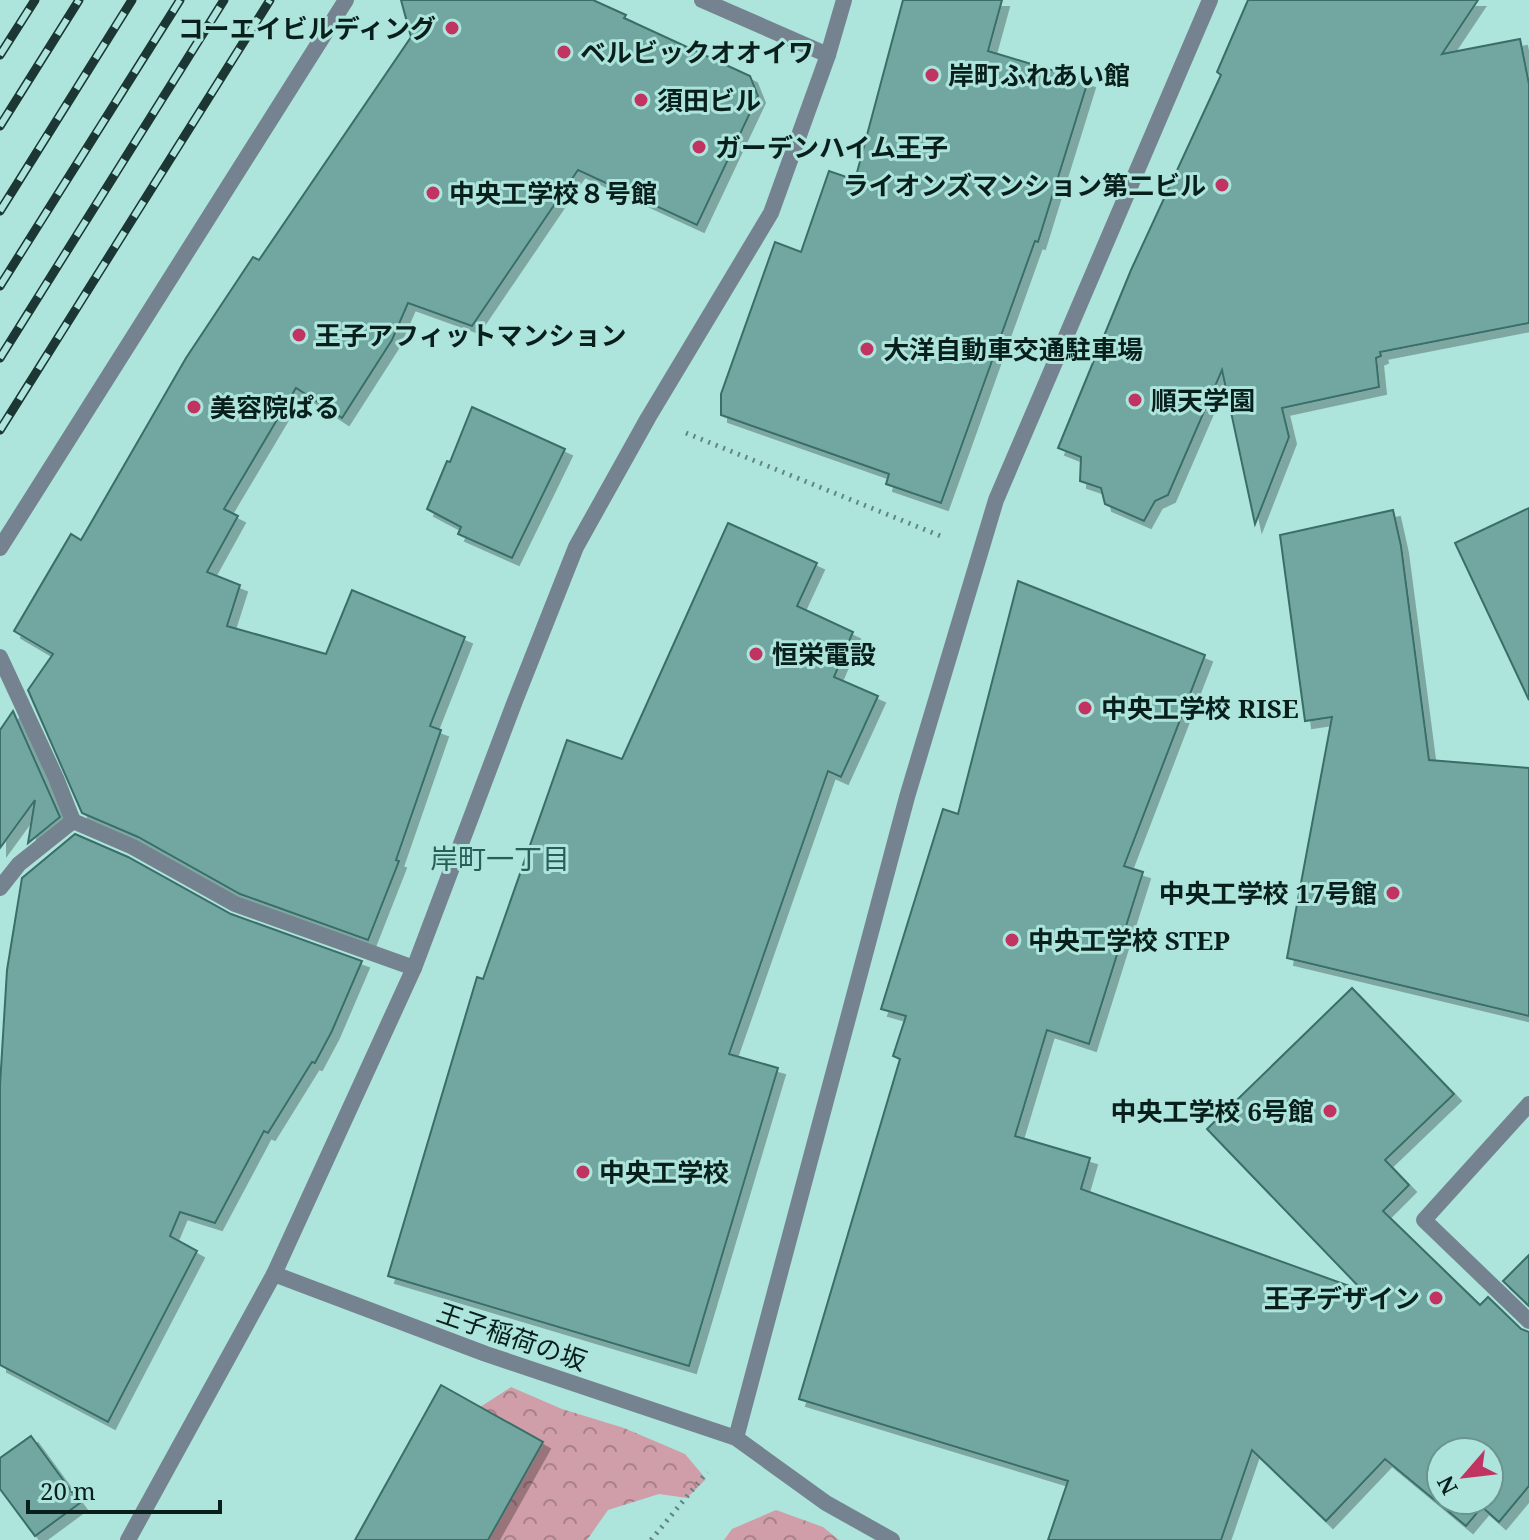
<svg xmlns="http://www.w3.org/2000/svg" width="1529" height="1540" viewBox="0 0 1529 1540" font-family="'Noto Serif','Noto Sans JP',serif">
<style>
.forest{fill:url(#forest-crowns)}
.building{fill:#71a7a0;stroke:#3a6e68;stroke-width:2;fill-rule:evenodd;filter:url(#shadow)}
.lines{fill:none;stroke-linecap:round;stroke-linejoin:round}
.path{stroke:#5f8681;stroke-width:5;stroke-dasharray:2 6;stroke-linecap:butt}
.service{stroke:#758390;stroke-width:16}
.minor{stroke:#758390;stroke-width:16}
.tertiary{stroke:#758390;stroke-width:16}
.rail-casing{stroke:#1b3633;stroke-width:9}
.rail{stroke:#ade4dc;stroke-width:6;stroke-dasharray:18;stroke-linecap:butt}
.poi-dot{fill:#c13361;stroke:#ade4dc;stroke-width:3}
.labels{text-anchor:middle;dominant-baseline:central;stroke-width:6;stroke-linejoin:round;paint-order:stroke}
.poi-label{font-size:26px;font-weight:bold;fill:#081f1c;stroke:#ade4dc;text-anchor:start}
.street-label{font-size:26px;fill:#081f1c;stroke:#ade4dc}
.neighbourhood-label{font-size:28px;fill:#285d58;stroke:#ade4dc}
</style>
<defs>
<pattern id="forest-crowns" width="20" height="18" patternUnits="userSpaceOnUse" patternTransform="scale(2)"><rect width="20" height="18" fill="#d09ea8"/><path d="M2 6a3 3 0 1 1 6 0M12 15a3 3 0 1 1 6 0" fill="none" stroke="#a78088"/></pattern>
<filter id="shadow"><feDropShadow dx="7" dy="7" stdDeviation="0" flood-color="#0004"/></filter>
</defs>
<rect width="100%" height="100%" fill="#ade4dc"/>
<g class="forest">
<path d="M511 1387 562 1409 624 1428 685 1454 706 1479 687 1498 659 1494 608 1510 587 1540H453L474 1411Z"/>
<path d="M776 1510 823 1527 839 1540H724L732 1529Z"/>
</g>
<g class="building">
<path d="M401 0H593L626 15 624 18 750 76 758 96 697 225 578 170 472 326 408 303 392 340 342 418 296 388 224 509 238 516 207 572 240 585 227 626 326 654 352 590 465 637 430 726 441 730 396 860 399 861 368 940 240 894 138 837 82 813 28 690 53 654 14 631 71 534 81 540 186 358 253 257 259 260 411 37Z"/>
<path d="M903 0H1002L988 51 1088 81 1038 242 1035 241 941 503 886 484 889 474 721 415V394L775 242 801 252 829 171 855 180Z"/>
<path d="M1248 0H1478L1442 54 1520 39 1529 84V323L1380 352 1381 356 1376 358 1379 387 1282 408 1289 437 1255 524 1222 370 1168 495 1155 501 1144 521 1105 504 1101 488 1080 481 1081 457 1058 448 1131 270 1221 75 1217 72Z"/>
<path d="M472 407 565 449 512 558 458 534 461 527 427 509 447 461 450 462Z"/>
<path d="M1529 508V700L1455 543Z"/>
<path d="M1393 510 1401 546 1429 760 1529 768V1016L1287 958 1332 717 1305 721 1280 535Z"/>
<path d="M728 523 817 563 797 606 853 632 834 677 878 696 841 777 828 771 729 1054 778 1068 689 1366 388 1276 477 977 483 979 567 740 622 759Z"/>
<path d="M1018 581 1205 655 1124 866 1143 872 1089 1044 1047 1030 1015 1136 1090 1158 1081 1189 1363 1291 1207 1129 1352 988 1454 1094 1385 1160 1409 1185 1383 1211 1480 1305 1488 1297 1521 1329 1529 1332V1486L1499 1522 1482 1507 1466 1526 1385 1459 1326 1521 1252 1450 1221 1540H1048L1068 1481 799 1399 900 1059 893 1056 906 1016 881 1009 943 809 958 814ZM1441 1452H1489V1500H1441Z"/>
<path d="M13 711 60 817 28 843 35 800 0 848V730Z"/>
<path d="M75 834 128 857 231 914 362 961 332 1031 315 1063 312 1062 268 1133 264 1131 215 1223 180 1212 170 1236 197 1251 108 1422 0 1365V1085L7 970 22 878Z"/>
<path d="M1529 1255V1306L1503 1281Z"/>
<path d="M441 1385 543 1442 488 1540H355Z"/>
<path d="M31 1436 80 1503 35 1536 0 1489V1458Z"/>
</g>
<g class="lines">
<g class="path">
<path d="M686 433 943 537"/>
<path d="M651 1540 707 1472"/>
</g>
<path class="service" d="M0 888 19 864 73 821"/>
<g class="minor">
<path d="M702 0 828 55"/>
<path d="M0 548 346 0"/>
<path d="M0 657 56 778 73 821 133 847 235 904 414 968"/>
<path d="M1529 1104 1424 1220 1529 1321"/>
<path d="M736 1438 907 797 996 500 1210 0"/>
<path d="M128 1540 274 1274 486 1354 736 1438 826 1503 892 1540"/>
</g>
<path class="tertiary" d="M274 1274 414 968 515 701 576 547 648 418 771 213 828 55 844 0"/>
<defs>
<g id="rail">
<path d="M0 55 35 0"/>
<path d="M0 126 79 0"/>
<path d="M0 211 132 0"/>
<path d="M0 286 180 0"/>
<path d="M0 358 224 0"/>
<path d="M0 430 270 0"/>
</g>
</defs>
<use href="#rail" class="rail-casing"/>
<use href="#rail" class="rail"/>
</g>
<g class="poi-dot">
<circle cx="452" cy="28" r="8"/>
<circle cx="564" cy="52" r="8"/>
<circle cx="932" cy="75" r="8"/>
<circle cx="641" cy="100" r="8"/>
<circle cx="699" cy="147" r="8"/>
<circle cx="1222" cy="185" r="8"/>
<circle cx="433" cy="193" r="8"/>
<circle cx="299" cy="335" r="8"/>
<circle cx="867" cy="349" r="8"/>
<circle cx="1135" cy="400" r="8"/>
<circle cx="194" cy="407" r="8"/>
<circle cx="756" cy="654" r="8"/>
<circle cx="1085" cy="708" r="8"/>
<circle cx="1393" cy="893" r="8"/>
<circle cx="1012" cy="940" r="8"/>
<circle cx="1330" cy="1111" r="8"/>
<circle cx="583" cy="1172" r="8"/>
<circle cx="1436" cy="1298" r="8"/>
</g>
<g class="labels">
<g class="poi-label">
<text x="436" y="28" text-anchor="end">コーエイビルディング</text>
<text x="580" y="52">ベルビックオオイワ</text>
<text x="948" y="75">岸町ふれあい館</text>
<text x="657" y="100">須田ビル</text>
<text x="715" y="147">ガーデンハイム王子</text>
<text x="1206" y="185" text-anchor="end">ライオンズマンション第二ビル</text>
<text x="449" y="193">中央工学校８号館</text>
<text x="315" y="335">王子アフィットマンション</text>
<text x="883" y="349">大洋自動車交通駐車場</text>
<text x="1151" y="400">順天学園</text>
<text x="210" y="407">美容院ぱる</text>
<text x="772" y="654">恒栄電設</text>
<text x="1101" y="708">中央工学校 RISE</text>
<text x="1377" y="893" text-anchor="end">中央工学校 17号館</text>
<text x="1028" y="940">中央工学校 STEP</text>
<text x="1314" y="1111" text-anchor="end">中央工学校 6号館</text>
<text x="599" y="1172">中央工学校</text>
<text x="1420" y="1298" text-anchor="end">王子デザイン</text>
</g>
<g class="street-label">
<text transform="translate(512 1336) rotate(19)">王子稲荷の坂</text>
</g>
<g class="neighbourhood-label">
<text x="500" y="858">岸町一丁目</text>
</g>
</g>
<g transform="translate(1465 1476) rotate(242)"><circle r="38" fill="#ade4dc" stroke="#6b958f" stroke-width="2"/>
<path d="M0-6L14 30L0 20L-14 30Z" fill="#c13361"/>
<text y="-12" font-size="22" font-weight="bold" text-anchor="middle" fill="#081f1c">N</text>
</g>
<path d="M28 1500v12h192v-12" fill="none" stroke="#081f1c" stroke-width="4"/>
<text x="40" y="1500" font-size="24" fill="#081f1c" stroke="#ade4dc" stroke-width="6" paint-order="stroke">20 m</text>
</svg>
